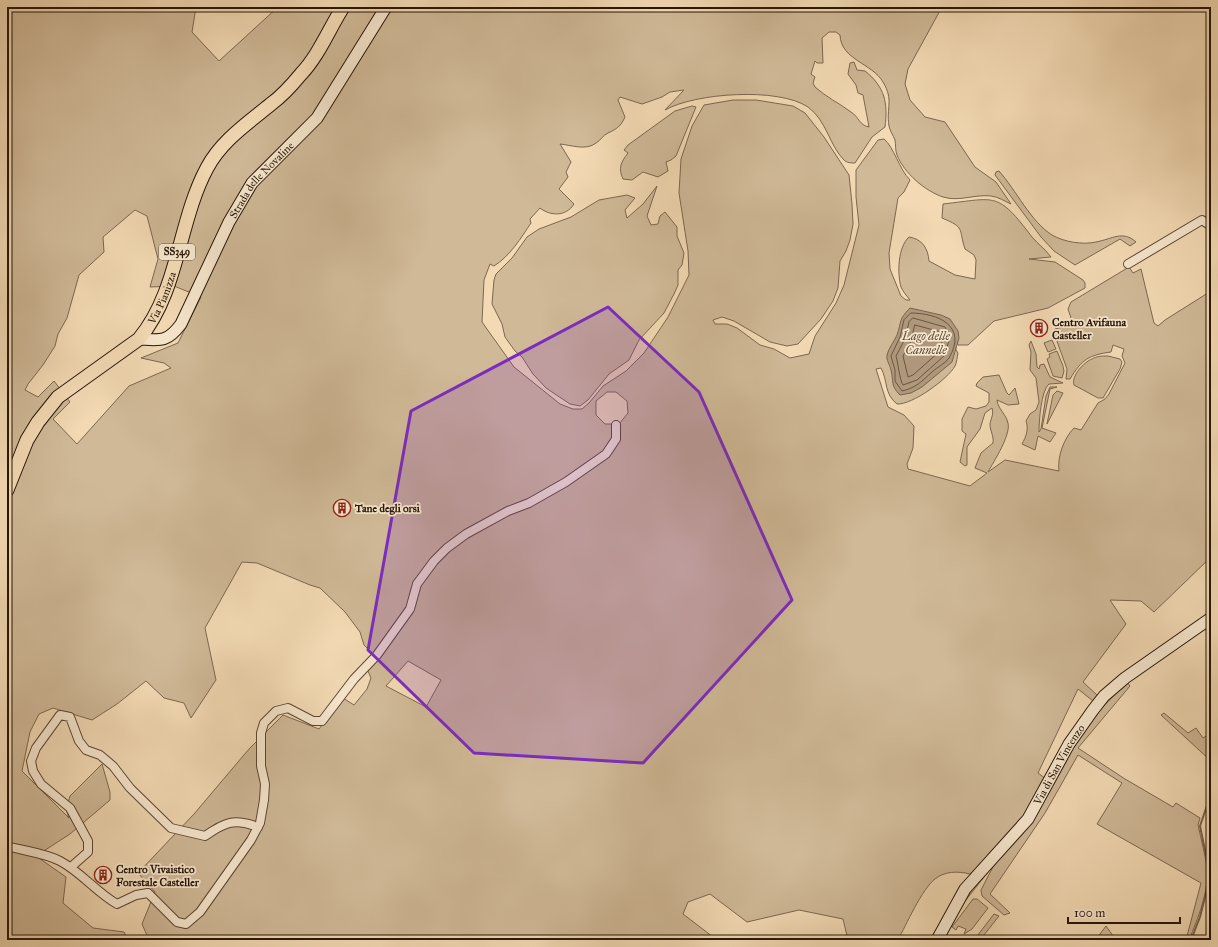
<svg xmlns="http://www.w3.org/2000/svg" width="1218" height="947" viewBox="0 0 1218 947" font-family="'IM FELL Great Primer',serif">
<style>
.green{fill:#d0b997;stroke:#7c6750;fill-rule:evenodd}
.water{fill:#ae977a;stroke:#78634c}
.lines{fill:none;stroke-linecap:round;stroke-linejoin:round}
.shore{stroke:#6a5641;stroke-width:1}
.stream{stroke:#78634c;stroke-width:2}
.street-casing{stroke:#5a4633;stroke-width:10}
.secondary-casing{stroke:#271508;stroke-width:13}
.primary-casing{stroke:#271508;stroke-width:15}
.street{stroke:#f7e7ce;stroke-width:8}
.secondary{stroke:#f7e7ce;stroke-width:11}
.primary{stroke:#f3dab4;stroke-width:13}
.marked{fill:#7b2cbf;fill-opacity:0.2;stroke:#7b2cbf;stroke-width:3;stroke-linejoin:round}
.labels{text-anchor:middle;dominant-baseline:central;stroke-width:3.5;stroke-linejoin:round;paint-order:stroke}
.shield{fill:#f7e7ce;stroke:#655443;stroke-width:1}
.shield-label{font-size:10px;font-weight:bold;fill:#271508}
.street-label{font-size:11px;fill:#271508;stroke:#f7e7ce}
.poi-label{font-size:11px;font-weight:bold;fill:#271508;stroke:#f7e7ce;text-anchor:start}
.water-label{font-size:12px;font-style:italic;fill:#5d4936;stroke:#f7e7ce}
</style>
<rect width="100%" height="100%" fill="#f3dab4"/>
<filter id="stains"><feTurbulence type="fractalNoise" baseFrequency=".005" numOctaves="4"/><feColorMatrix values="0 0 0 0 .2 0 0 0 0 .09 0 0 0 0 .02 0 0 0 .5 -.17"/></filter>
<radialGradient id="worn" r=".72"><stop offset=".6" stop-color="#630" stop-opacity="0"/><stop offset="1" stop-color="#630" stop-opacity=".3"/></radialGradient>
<g class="green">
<path d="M7 7H196L192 32 219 61 278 7H942L908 69 905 84 910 100 925 117 945 122 975 167 996 182 1011 204C1004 201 999 197 991 196 975 194 959 202 943 197 925 191 904 173 897 155 895 150 896 145 895 140 893 135 890 131 889 126 886 108 894 100 883 82 872 63 841 60 840 35L836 32H829L822 38 823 63H817L815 61 811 74 815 77 813 83 815 87C826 97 839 103 851 112 859 117 859 125 869 127L863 95 858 93 856 85 848 74 850 63 854 62 857 70 865 71C885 87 888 103 885 127L872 137 855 163C851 163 847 163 844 160 829 145 827 121 808 107 778 87 695 93 665 110L684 90 670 92 662 97 642 104 620 97 618 100 625 117C621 126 617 129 608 133 603 135 600 141 596 143 586 151 571 145 560 144L571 162 566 172 568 177 559 189 574 204C566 217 550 216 540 208L530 219 531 223C521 238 510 256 494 266L490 264 484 280 482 322 514 367 560 404 573 409H582L589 403 603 386 626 371 644 353 668 317 689 275 688 251 679 193 681 159 692 126 704 105 733 100H756L793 106 805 113 824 137 849 175 852 204 853 224 850 240 846 251 840 261 838 288 833 301 821 319 798 344 787 346 770 342 734 321 722 317 713 320 715 324H727L737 328 760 345 774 349 790 358 809 354 815 336 836 303 844 285 859 225 856 197V170L878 140 884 139C894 147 899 169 910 180L904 192 898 198 889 253 890 269 901 296 906 300H910C907 296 903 292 901 287 897 273 898 247 909 237 922 239 928 248 929 261L955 275 975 279 976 260 974 255 965 249C958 228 966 228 942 218L943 204C997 198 997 191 1032 237 1038 244 1046 250 1051 257L1029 259 1055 262 1083 280 1085 283V288L1048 308 994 321 968 345H958L953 328 956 350 958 353C957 357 957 362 955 366 948 379 912 405 897 404 884 394 888 381 881 368L876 369 888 407 904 415 914 426 913 448 907 464 908 469 970 486 987 473 975 468 981 453 993 443C994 436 990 431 990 424 991 418 994 414 992 408L985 413 980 429 967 447V465L965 466 960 462 966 434 962 431V419L968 407 976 409 986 406 989 402V393L976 386 977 383 983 377 999 375 1007 393 1009 395 1015 388 1019 404 1008 405 997 400C998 409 1006 414 1008 423 1011 435 994 461 988 472L1005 460 1059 471C1057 457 1064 438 1074 428L1081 430 1098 403 1105 399 1109 394 1125 363 1122 356 1124 349 1113 345 1111 352C1089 355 1082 359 1070 379H1066L1067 369 1054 333 1055 329 1073 324 1068 309 1071 302 1129 267 1133 273 1141 269 1154 323 1158 326 1165 320 1211 291V557L1154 612 1141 601 1110 600 1126 624 1083 682 1098 696 1093 701 1078 689 1038 773 1046 779C1028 817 999 845 970 874 958 871 945 871 935 879 922 889 906 925 898 940H848L843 919 799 910 747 922 710 894 688 902 683 914 717 940H628L623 935 614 940H149L142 924 155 892 138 873 194 814 249 749 283 715 319 729 343 698 354 705 367 689 371 678 368 671 377 658 364 645 360 632 345 612 320 588 310 585 257 563 242 562 205 628 216 680 191 718 184 703 164 698 146 681 117 704 92 720 53 708 39 714 30 732 22 771 69 818 66 809 70 796 102 764 110 792V800L70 834 36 856 66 877 63 903 93 928 124 932 128 940H7ZM135 210 147 216 158 259 150 287 174 286 201 297 178 343 141 358 164 363 171 368 129 386 77 444 53 419 70 402 54 381 38 397 25 390 28 384 43 365 55 346 58 334 67 318 79 275 104 252 103 237ZM607 392H616L627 401 628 413 619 424H605L596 415V401ZM408 661 441 680 426 707 386 686Z"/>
<path d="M692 106 696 107 676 156 671 160 666 162 668 171 658 177 643 172 632 180 623 179C618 168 621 162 628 153L624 150 628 145 675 111Z"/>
<path d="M999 171C1016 190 1031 222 1052 235 1064 242 1083 245 1096 242 1112 239 1123 230 1136 242L1130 246 1120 239 1075 265 1054 251 1041 237 995 175 996 172Z"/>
<path d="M657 186 647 216 651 225 658 224 660 216 665 212 677 227V236L684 253 682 265 678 270V285L674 294 664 313 639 340 629 360 609 374 588 400 580 406 570 404 546 388 533 374 522 357 515 351 505 337 502 324 492 304 494 280 496 274 512 258 527 237 539 229 571 217 599 200 627 195 635 198 625 210 627 218 643 204Z"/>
<path d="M1052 340 1056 349 1048 352 1044 343Z"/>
<path d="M1031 341 1036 354 1037 367 1039 369 1040 365 1044 364 1050 377 1063 383 1049 384C1041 391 1039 421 1039 432L1041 429 1046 396 1050 387H1057L1050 389 1042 428 1056 433 1050 442 1038 436 1035 450 1022 444C1026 437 1029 429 1026 421L1030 414 1036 410 1039 402 1036 378 1030 370 1031 352 1029 345Z"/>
<path d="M1057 351 1063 366 1064 371 1062 378 1053 376 1047 359 1050 357 1049 354Z"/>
<path d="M1108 356 1120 359 1122 362 1120 369 1103 398H1098L1074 385C1071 376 1084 362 1092 359 1097 356 1102 356 1108 356Z"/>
<path d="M1057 391 1063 393 1047 424 1053 395Z"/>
<path d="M1127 682 1130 686 1078 748 1125 779 1173 807 1176 803 1200 818 1198 825C1201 839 1205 853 1207 868 1209 892 1198 918 1189 940H1186L1201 883 1097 824 1122 783 1078 755 1045 813 990 894 1010 913 1004 915 982 896 981 890 996 861 1092 718Z"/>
<path d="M1164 713 1188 733 1196 728 1203 738 1211 733V761L1161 715Z"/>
<path d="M988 872 958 910 966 895Z"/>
<path d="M973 899H977L988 908 972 929 964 934 966 929 958 926 956 930 952 927Z"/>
<path d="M994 914 999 916 980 940H974Z"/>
<path d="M1106 926 1116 940H1098L1097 938Z"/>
</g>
<path class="water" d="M910 308 941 315 950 319 958 331 959 338 952 362 922 387 911 393 900 395C890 385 894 382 891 370 890 365 886 360 887 355 889 347 894 342 897 335 902 321 898 320 910 308Z"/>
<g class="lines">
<g class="shore">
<path d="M911 313C938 313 968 326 949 358 945 364 937 367 932 372 922 381 916 388 902 391L895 381V370L891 356 900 337 904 320Z"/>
<path d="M913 318 945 327 950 338 944 356 917 380 903 385C900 381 898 363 896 356L905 339 909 322Z"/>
<path d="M915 325 941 332 943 338 939 352 913 375 908 377 903 356 911 341Z"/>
</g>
<path class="stream" d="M1191 940 1200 917 1207 889 1208 865 1200 826 1211 794"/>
<defs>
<g id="street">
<path d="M1128 264 1202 220 1211 226"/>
<path d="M7 846C24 851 45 853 60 861 81 872 96 892 117 904L136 895 148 893 177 922 186 924 200 912 251 840 260 823 264 800 265 784 261 766V733L264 723 276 711 288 708 313 721H322L354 679 377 655 410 609 417 584 434 561 447 548 466 534 508 511 529 503 566 482 606 454 616 439V425"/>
<path d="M71 867 88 852V841L70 808 41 784 33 771 31 761 36 748 60 715 70 717 79 741 86 750 100 755 113 766 130 788 171 828 205 836C225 822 234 818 258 827"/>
</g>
<g id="secondary">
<path id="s1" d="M139 339C160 340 167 343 181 324L229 222 252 183 317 118 386 7"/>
<path id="s2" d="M937 940 965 889 1028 819 1069 744 1093 710 1104 696 1125 678 1211 618"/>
</g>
<g id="primary">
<path id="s3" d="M7 490 27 440 38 422 58 397 139 339C179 291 178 222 207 168 221 141 248 123 271 104 282 96 292 85 301 74 319 55 329 29 343 7"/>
</g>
</defs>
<use href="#street" class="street-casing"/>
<use href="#secondary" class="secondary-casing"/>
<use href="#primary" class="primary-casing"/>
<use href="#street" class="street"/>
<use href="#secondary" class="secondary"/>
<use href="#primary" class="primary"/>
</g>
<path class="marked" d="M608 307 699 392 792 600 643 763 474 753 368 650 411 411Z"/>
<defs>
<symbol id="building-ring" viewBox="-11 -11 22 22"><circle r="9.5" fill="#f7e7ce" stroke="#8f2418" stroke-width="1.5"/><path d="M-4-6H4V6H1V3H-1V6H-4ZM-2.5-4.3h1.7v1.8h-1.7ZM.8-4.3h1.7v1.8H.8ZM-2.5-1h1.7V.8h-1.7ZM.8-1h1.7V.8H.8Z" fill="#8f2418"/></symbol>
</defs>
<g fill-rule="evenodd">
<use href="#building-ring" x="1029" y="318" width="20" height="20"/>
<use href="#building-ring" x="332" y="498" width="20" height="20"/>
<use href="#building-ring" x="93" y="865" width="20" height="20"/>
</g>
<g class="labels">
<rect class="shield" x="159" y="244" width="36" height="16" rx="3"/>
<g class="shield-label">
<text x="177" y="252">SS349</text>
</g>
<g class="street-label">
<text stroke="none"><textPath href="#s1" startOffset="214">Strada delle Novaline</textPath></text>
<text stroke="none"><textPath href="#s3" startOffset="254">Via Pianizza</textPath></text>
<text stroke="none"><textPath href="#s2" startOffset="215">Via di San Vincenzo</textPath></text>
</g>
<g class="poi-label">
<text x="1052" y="322">Centro Avifauna<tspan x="1052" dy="13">Casteller</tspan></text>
<text x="355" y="508">Tane degli orsi</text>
<text x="116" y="869">Centro Vivaistico<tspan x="116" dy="13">Forestale Casteller</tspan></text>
</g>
<g class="water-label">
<text x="926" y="336">Lago delle<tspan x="926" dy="14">Cannelle</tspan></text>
</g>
</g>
<rect width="1218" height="947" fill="none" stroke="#f3dab4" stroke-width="24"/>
<rect x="8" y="8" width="1202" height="931" fill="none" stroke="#271508" stroke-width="2"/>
<rect x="12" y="12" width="1194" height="923" fill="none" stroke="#271508"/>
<path d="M1068 917v6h112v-6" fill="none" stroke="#271508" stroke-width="2"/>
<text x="1074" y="917" font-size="12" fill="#271508" stroke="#f7e7ce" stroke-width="3" paint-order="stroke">100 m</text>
<rect width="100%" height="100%" filter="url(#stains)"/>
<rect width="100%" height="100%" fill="url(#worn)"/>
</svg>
